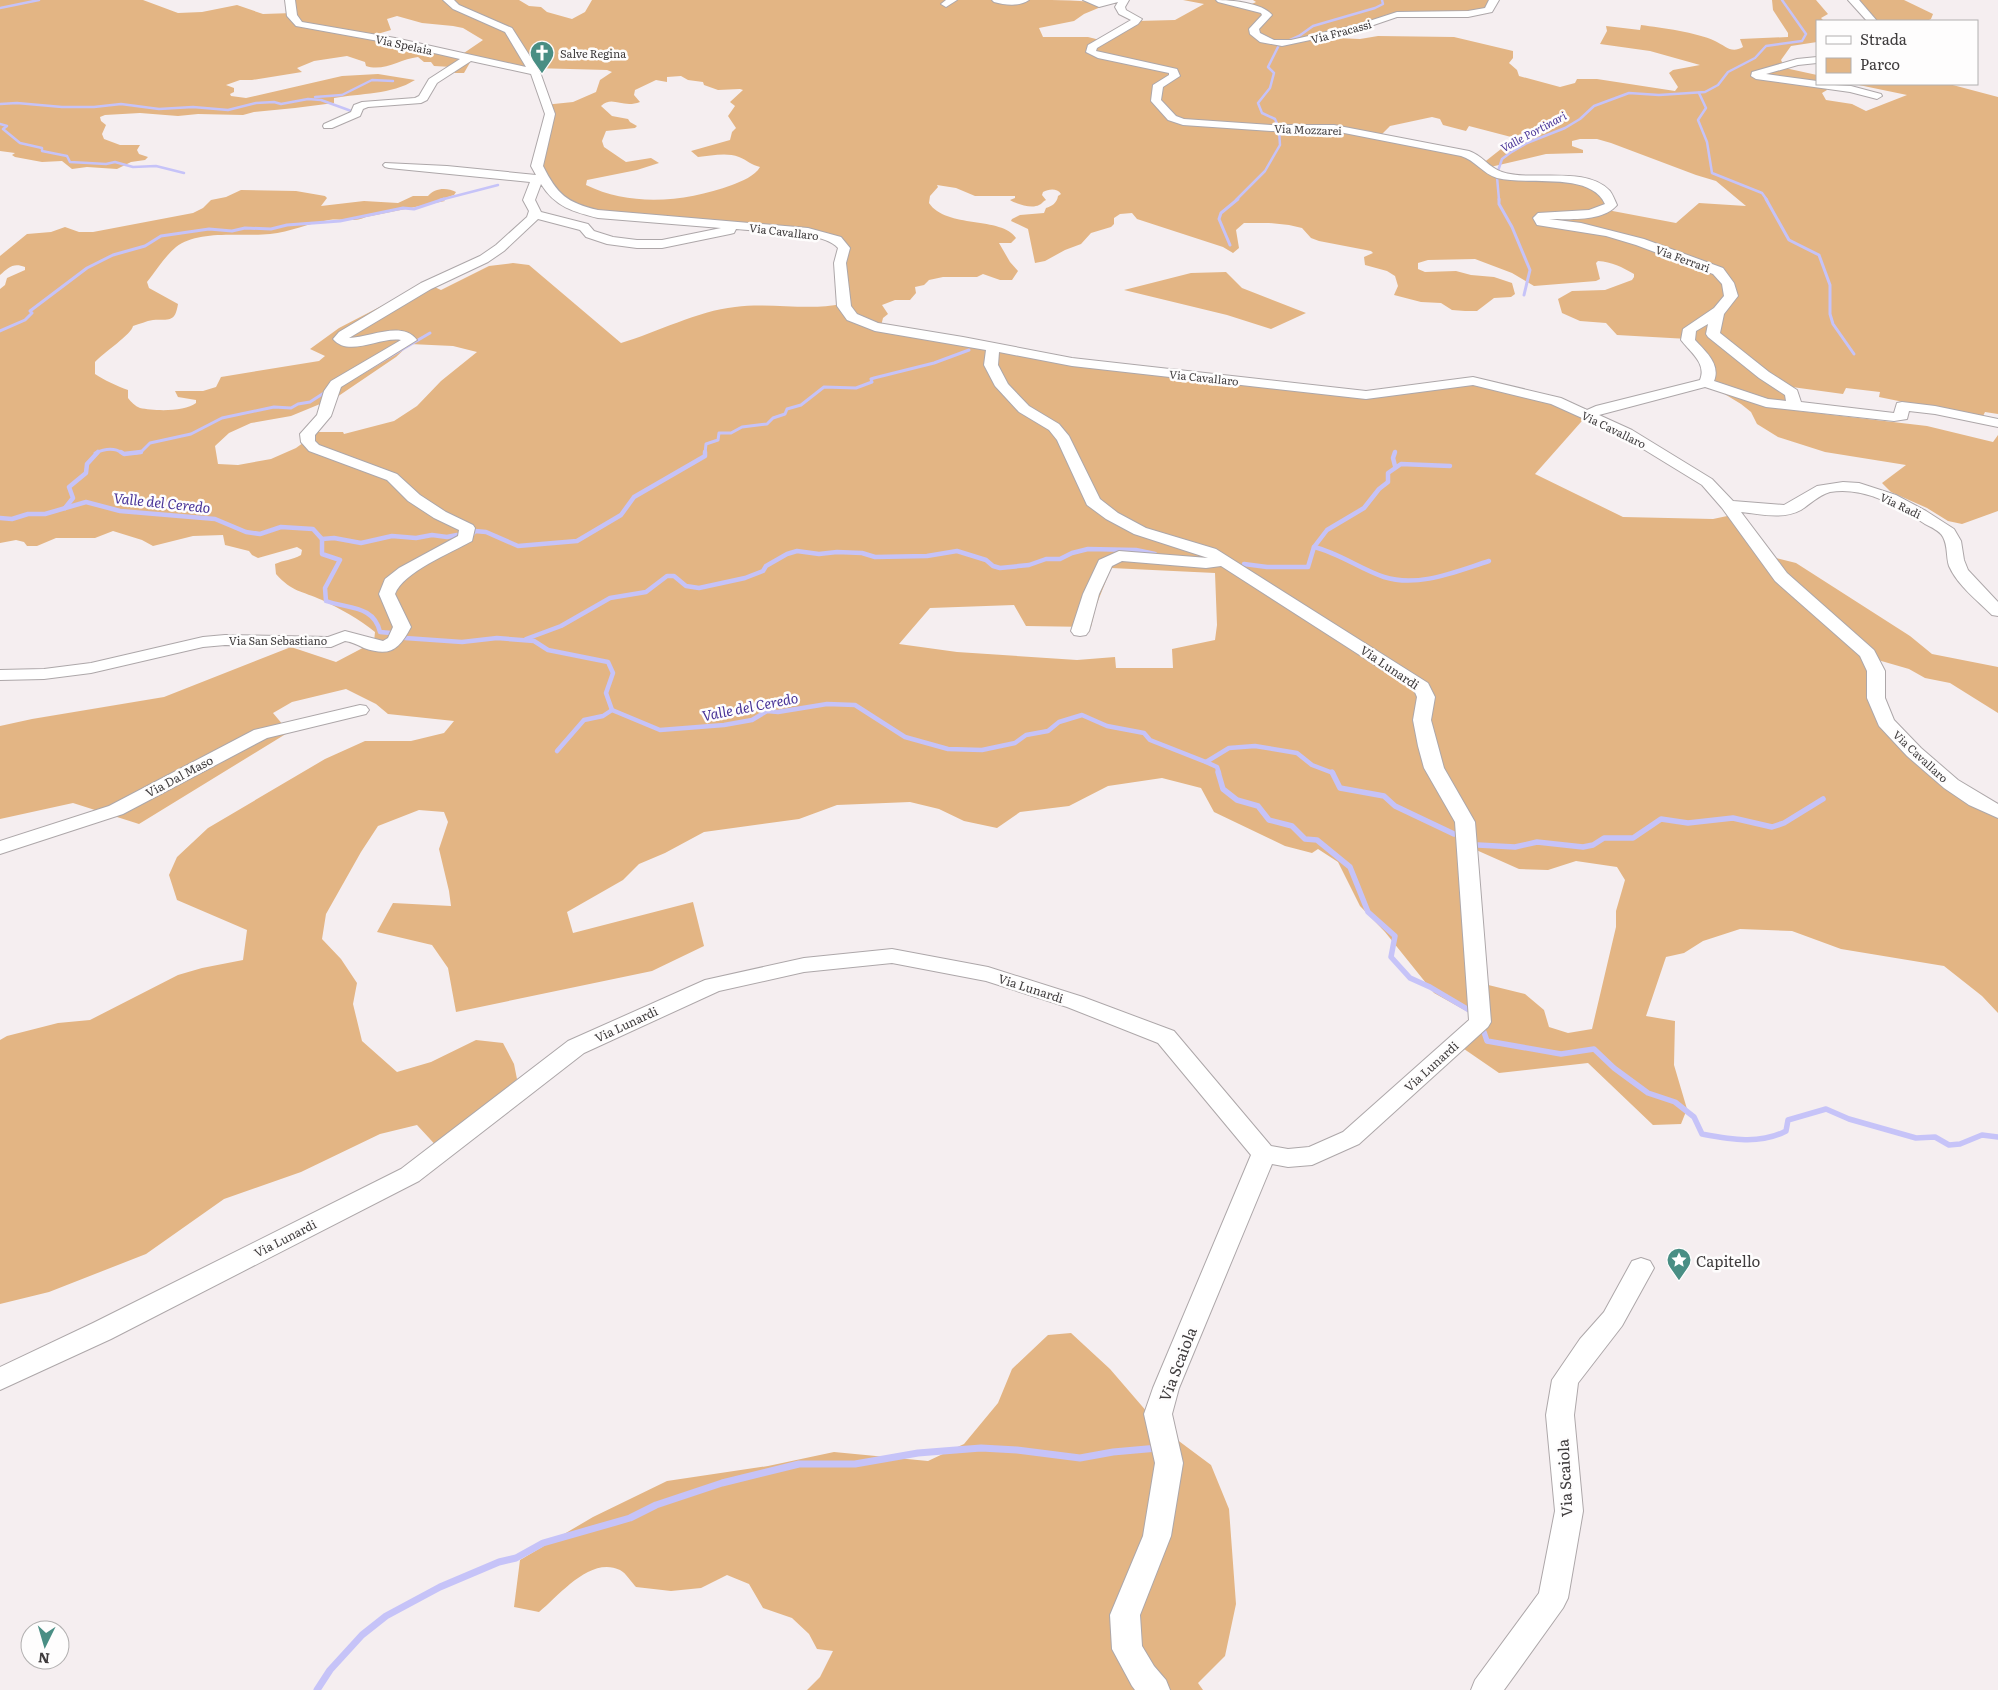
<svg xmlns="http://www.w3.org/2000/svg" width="1998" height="1690" viewBox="0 0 1998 1690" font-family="Literata,serif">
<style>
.green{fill:#e3b584;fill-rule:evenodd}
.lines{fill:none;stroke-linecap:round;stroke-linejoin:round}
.stream-far4{stroke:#c6c3f8;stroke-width:2.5}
.stream-far3{stroke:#c6c3f8;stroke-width:3}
.stream-far2{stroke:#c6c3f8;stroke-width:4.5}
.stream-far1{stroke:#c6c3f8;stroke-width:5.5}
.stream{stroke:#c6c3f8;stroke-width:7}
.minor-casing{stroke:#ada7a9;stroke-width:2}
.minor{fill:#fff;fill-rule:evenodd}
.labels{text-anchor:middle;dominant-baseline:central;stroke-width:5;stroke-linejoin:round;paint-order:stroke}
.far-street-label{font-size:11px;fill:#3f3c3d;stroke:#fefdfd}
.far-poi-label{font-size:11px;fill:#3f3c3d;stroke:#fefdfd;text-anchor:start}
.far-water-label{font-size:11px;font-style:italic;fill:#4a3598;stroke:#fefdfd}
.street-label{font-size:12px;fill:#3f3c3d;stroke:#fefdfd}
.water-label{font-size:14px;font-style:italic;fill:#4a3598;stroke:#fefdfd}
.near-poi-label{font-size:15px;fill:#3f3c3d;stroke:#fefdfd;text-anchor:start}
.near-street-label{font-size:15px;fill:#3f3c3d;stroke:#fefdfd}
</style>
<rect width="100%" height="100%" fill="#f5eef0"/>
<g class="green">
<path d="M0 0H143L178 13 202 12 237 5 263 14 293 13 290 0H519L529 6 541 7 547 12 572 19 585 12 592 0H1001C1012 2 1021 0 1032 0 1058 0 1083 0 1108 4L1084 14 1074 21 1039 28 1043 37H1088L1100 40 1137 21 1175 20 1204 4 1183 0H1224L1250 5 1256 2 1253 0H1491L1486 9 1477 12H1406L1386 15 1361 25 1326 31 1310 37 1360 39 1378 36 1454 37 1513 51V58L1509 63 1517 70 1519 76 1560 87 1575 83 1577 79H1597L1675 91 1678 87 1669 73 1673 70 1700 65 1650 51 1600 44 1607 31 1606 26 1640 30 1641 25C1662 28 1696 32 1715 41 1726 46 1731 54 1743 47L1740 39 1788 37V33L1773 10 1772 0H1816L1828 14 1821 18 1824 21H1817V42L1791 46 1781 60 1785 68 1817 75V84H1845L1825 87 1827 90 1822 93 1826 100 1852 104 1866 111 1907 95 1854 84H1949L1998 97V414L1985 412 1982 418 1879 397 1880 392 1846 388 1843 394 1792 387 1799 411 1927 426 1993 442 1998 435V511L1962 524 1948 521 1927 508 1891 492 1882 483 1906 465 1825 452 1778 437 1757 424 1751 412 1741 404 1708 384 1707 361 1688 339 1617 335 1606 323 1580 321 1562 313 1558 299 1572 291 1605 290 1632 280 1634 277V274C1622 267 1612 262 1598 261L1596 263 1600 279 1596 281 1534 286 1512 273 1475 259 1428 260 1418 263V269L1425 272 1456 271 1471 275 1494 277 1512 283 1515 294 1511 297 1494 298 1477 311H1465L1452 310 1441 303 1421 302 1394 295 1398 286 1395 276 1387 271 1365 265 1364 257 1373 253 1371 251 1319 241 1311 238 1302 228 1289 225 1269 223H1244L1236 230 1239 248 1233 253 1223 247 1137 219 1132 213 1120 214 1114 218V224L1111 227 1091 233 1081 244 1065 250 1045 261 1035 263 1028 229 1011 221 1012 219 1020 215 1044 213 1046 208C1052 206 1057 203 1058 196L1061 194C1057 188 1049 189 1043 192L1042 195 1046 200C1043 201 1042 204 1039 205 1032 209 1016 204 1010 200L1015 198V196H975L956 188 937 185 938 187 930 196 929 203C946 229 1002 216 1016 238L1011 243H999L1010 262 1018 271 1012 280H1000L983 274 977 277H943L929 280 924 285 915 287 916 293 910 300H895L882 305 888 314 883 318 880 330 1029 354 1351 394 1470 382 1589 413 1535 474 1623 517 1713 519 1732 515 1759 554 1796 563 1910 636 1932 654 1998 667V713L1950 683 1925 678 1909 669 1871 658 1893 729 1998 812V1013L1982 996 1944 966 1841 949 1792 931 1740 929 1703 941 1684 953 1666 957 1646 1016 1675 1021 1674 1065 1687 1109 1681 1124 1653 1125 1588 1063 1499 1073 1451 1040 1477 1017 1434 993 1385 932 1360 906 1338 862 1318 849 1312 853 1285 846 1214 812 1201 788 1162 778 1108 786 1069 806 1020 812 997 828 964 821 939 809 910 802 837 805 799 819 704 832 665 853 639 864 623 880 567 912 573 933 693 902 704 946 652 971 456 1012 448 968 432 945 377 932 393 903 451 906 449 891 439 849 448 822 444 812 419 810 378 826 361 852 326 914 322 939 341 959 357 983 353 1004 362 1041 397 1072 431 1062 476 1040 503 1043 514 1064 517 1079 442 1152 417 1125 380 1134 301 1172 224 1199 146 1254 49 1292 0 1304V1040L7 1036 58 1023 90 1020 178 975 202 968 243 960 247 930 177 900 169 875 177 857 208 828 325 759 365 741H411L444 733 454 721 388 714 376 704 346 689 292 702 273 713 289 732 139 824 73 803 0 819V726L32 719 164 697 291 647 336 662 374 642 375 632C359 619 341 609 322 600 302 591 292 592 276 574L275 564C284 560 292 560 301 555L302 550 297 547 258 558 252 555 249 551 225 545 223 535 193 536 153 546 142 540 113 531 95 538H56L37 546H27L24 542 16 540 0 543V289L5 285 7 278 25 270V267C13 262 8 268 0 275V256L27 234 51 232 65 227 79 232H93L193 213 203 208 211 200 226 197 241 190 296 191 325 196 327 198 321 206 364 201 398 203 413 196H428C434 188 447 187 456 192L454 195 442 199 445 201 366 217C353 223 342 218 329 220 309 223 290 232 270 234 243 237 199 229 176 247 165 256 156 271 147 282L149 288 178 304C175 323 169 319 153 320 146 321 140 324 133 326 132 334 103 353 95 362V374C104 380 117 386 128 390V398C131 402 135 406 140 408 154 411 185 412 196 403V400L178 397 175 391H203L216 387 221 377 319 361 325 356 310 349 339 328 426 283 441 290 489 266 513 263 529 265 621 343C658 332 697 311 735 307 770 302 807 311 842 304L844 247 815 234 606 215 561 201 542 186 535 163 547 124 544 105 573 102 596 92 600 80 612 72 607 70 533 68 472 59 464 73H455L452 67 434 66 431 62H424L418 57C400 59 384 72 366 66L365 62 347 56 314 61 297 68 302 72 252 80H240L226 85 234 88V92L230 94 231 96 246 98 342 76 378 74 415 80C391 95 361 93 334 98V103L295 108 254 112 243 115 198 114 178 116 140 113 105 115 100 117 101 121 106 125 102 134 104 139 120 145H140L137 150 139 154 148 157 145 160 131 162 117 169 87 167 72 169 62 161 42 162 15 157 12 155 15 153 0 151ZM397 16 422 23 453 26 463 28 483 40 461 55 374 35 391 30 387 19ZM681 76 688 80 703 82 704 85 718 90 740 89 743 90 730 102 735 106 728 116 736 128 732 132 730 140 691 151 698 157C711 156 726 152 739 157 747 160 751 165 760 167 755 176 742 181 732 185 686 202 631 207 586 185L587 180 637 170 659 163 651 158 626 162 604 147 602 141 606 131 635 128 637 126 630 122 628 119 612 116 601 106C613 95 622 109 640 102L634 95 635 90 656 80 667 82V77ZM1432 117 1440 119 1443 125 1466 131 1469 126 1515 138 1482 164 1467 153 1380 136 1390 126ZM1580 139H1597L1611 143 1696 175 1716 181 1746 206 1699 203 1676 223 1602 209 1609 200 1591 184 1493 173 1486 168 1546 154 1583 153V150L1572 146V141ZM410 344 453 346 477 352 441 381 417 406 394 421 344 434 343 432H318L296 448 271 459 238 465 218 464 215 446 229 433 251 423 291 416 337 397 396 357ZM1111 568 1215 573 1217 625 1215 640 1172 649 1173 668H1116L1115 657 1077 660 957 652 899 644 930 608 1014 605 1026 626 1091 627 1096 606ZM1465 845 1519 869 1548 870 1576 861 1617 867 1625 880 1616 911V927L1592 1029 1568 1033 1549 1027 1544 1010 1525 994 1472 981Z"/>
<path d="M1850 0H1904L1933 14 1931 19 1927 21H1871Z"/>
<path d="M1226 272 1242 288 1306 313 1271 329 1227 315 1124 290 1191 273Z"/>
<path d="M1071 1333 1110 1369 1160 1427 1211 1465 1229 1509 1236 1604 1225 1656 1198 1683 1203 1690H807L820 1677 833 1651 817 1649 809 1634 792 1618 763 1608 749 1584 727 1575 701 1588 671 1591 636 1587C632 1583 626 1573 620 1570 590 1556 560 1595 539 1612L514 1607 520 1560 593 1517 667 1481 768 1466 834 1452 928 1461 964 1444 998 1403 1012 1369 1048 1335Z"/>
</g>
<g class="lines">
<g class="stream-far4">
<path d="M0 8 39 0"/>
<path d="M1699 93 1706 108 1698 120 1707 142 1712 173 1762 193 1767 200"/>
<path d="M315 97 342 95 372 80 393 81"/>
<path d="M0 104 17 103 62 107H94L121 104 159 109 193 107 228 110 256 103 274 102 281 104 308 99 321 100 354 112"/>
<path d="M0 124 7 126 3 129 20 143 42 148V151L67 156 70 162 106 164 115 162 133 167 156 166 184 173"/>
<path d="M1278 126 1275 119 1262 113 1258 103 1270 88 1274 73 1268 67 1279 45 1299 36 1313 26 1375 8 1383 4 1382 0"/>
<path d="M1498 171 1502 159 1510 153 1527 143 1565 128 1580 119 1594 106 1629 93 1659 95 1705 92 1718 85 1728 72 1755 58 1766 46 1802 41 1806 34 1782 0"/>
<path d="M1497 177 1499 200"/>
<path d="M440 200 498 185"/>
<path d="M1236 200 1265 171 1280 145 1279 130"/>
</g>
<g class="stream-far3">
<path d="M1499 199V204L1512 227 1530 270 1524 295"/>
<path d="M1766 199 1789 240 1819 255 1830 285V314L1833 324 1854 354"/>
<path d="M1230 245 1219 219 1221 213 1238 199"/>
<path d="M0 331 25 320 32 313 30 311 87 268 113 255 145 246 161 236 209 229 232 231 245 228 271 229 287 225 340 221 403 208 414 209 444 199"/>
<path d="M362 373 430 333"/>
<path d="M95 453C104 449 114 447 122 453"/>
<path d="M136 453 141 452 150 443 191 434 222 418 274 407 291 408 298 404 310 402 327 391"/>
<path d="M705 453 706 444 718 440 719 433H731L742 427 767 424 773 418 785 414 787 409 801 405 824 387 856 388 872 382 871 379 874 378 934 363 969 350"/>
</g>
<g class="stream-far2">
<path d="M121 452 124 454 141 452"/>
<path d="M1395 452 1393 458 1395 466"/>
<path d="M65 508 73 498 69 487 86 473 87 464 98 452"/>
<path d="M0 518 12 519 28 514H45L86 502 120 511 215 519 246 532 260 534 281 527 313 529 322 539V554L340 560 325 588 326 601C348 609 374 605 380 632L391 633 405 638 462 642 497 638 534 641 548 650 608 662 613 673 606 693 612 710 660 730 724 725 752 720 767 711 778 712 827 704 855 705 905 737 948 749 982 750 1015 743 1026 735 1048 731 1059 722 1082 715 1107 726 1144 733 1150 740 1206 762 1229 748 1255 746 1297 753 1312 765 1333 773"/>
<path d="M470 537 475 531 486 532 518 546 577 541 621 515 634 497 705 456V452"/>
<path d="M322 539 334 538 361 543 392 536 416 538 432 535 447 537 457 535"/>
<path d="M1314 547C1339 553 1360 569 1384 577 1419 588 1457 571 1489 561"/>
<path d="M1244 564 1267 567H1308L1314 547 1327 530 1364 508 1379 489 1388 482V473L1401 464 1450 466"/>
<path d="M526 639 561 626 610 598 646 592 667 576H674L686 586 699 588 745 578 763 571 766 566 787 554 797 551 819 554 837 552 862 553 875 557 927 556 957 551 986 560 993 566 1000 568 1029 565 1046 559H1060L1072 553 1088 549 1136 550 1155 554"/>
<path d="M557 751 584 720 603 716 612 710"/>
<path d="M1206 762 1217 767 1219 773"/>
</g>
<g class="stream-far1">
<path d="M1218 772 1223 789 1237 800 1258 806 1269 820 1292 826 1305 839 1317 840 1350 867 1368 912 1395 936 1391 957 1410 978 1430 987 1474 1013"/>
<path d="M1332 772 1340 788 1384 796 1395 806 1454 834"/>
<path d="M1478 845 1515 847 1537 842 1583 847 1593 845 1604 838H1633L1661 819 1688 823 1733 818 1772 827 1784 823 1823 799"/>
<path d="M1484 1032 1487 1041 1561 1054 1594 1049 1614 1068 1648 1093 1675 1102 1694 1117 1702 1134C1729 1139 1760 1145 1786 1131L1788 1120 1826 1109 1849 1119 1916 1138 1935 1137 1949 1145 1960 1144 1982 1135 1998 1137"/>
</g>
<path class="stream" d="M317 1690 330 1670 362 1635 386 1616 440 1587 499 1562 516 1558 543 1543 630 1518 656 1505 722 1483 799 1464H855L918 1453 981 1448 1017 1450 1080 1458 1113 1452 1158 1448"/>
<defs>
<g id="minor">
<path d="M285 0H295L297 15 302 22 395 38 526 67 505 32 453 9 443 0H454L459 5 512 28 540 72 555 114 543 166C557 194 567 203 598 210L808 228 841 237 850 248 846 263 851 306 857 314 878 323 963 337 1072 358 1366 391 1473 377 1561 398 1587 410 1596 406 1700 380C1707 363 1690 352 1681 340L1683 329 1714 308 1724 296 1722 284 1713 274 1636 245 1606 236 1537 225 1533 218 1538 213 1589 210 1605 204C1590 171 1528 186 1497 178 1483 174 1475 160 1461 156L1334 131H1271L1183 125 1168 120 1151 101 1153 85 1169 75V73L1098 58 1086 52 1088 45 1131 20 1119 14 1115 7 1118 2 1099 7 1083 0H1129L1125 7 1126 10 1142 19 1138 24 1097 48 1096 51 1177 69 1180 76 1163 87 1161 100 1176 116 1184 119 1271 125H1334L1469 151C1482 155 1489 168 1502 172 1531 182 1587 165 1610 191 1613 195 1615 201 1617 205 1603 222 1569 219 1549 219L1581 223 1644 239 1723 268 1734 283 1738 296 1724 314 1720 333 1769 372 1797 390 1801 402 1894 413 1897 403 1902 402 1935 406 1998 419V427L1935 414 1909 411 1907 419 1894 421 1766 407 1705 387 1599 415 1632 430 1712 479 1733 501 1784 505 1817 486 1843 482 1859 483 1896 495 1926 511 1954 529 1961 541 1964 560 1968 570 1998 602V616L1992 615C1977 600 1958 586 1949 566 1946 557 1948 546 1943 537 1940 531 1931 527 1925 524 1898 506 1864 486 1830 492 1819 495 1810 504 1801 510 1783 520 1760 514 1741 512L1787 573 1874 650 1885 671V698L1894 720 1921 748 1958 780 1998 804V818L1969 805 1944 788 1907 756 1879 726 1867 698V671L1860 656 1775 581 1722 508 1702 485 1622 436 1551 404 1473 385 1366 399 1072 366 999 352 998 365 1008 384 1029 406 1059 424 1069 436 1100 499 1118 513 1146 528 1216 549 1428 683 1435 697 1431 720 1444 768 1475 822 1491 1022 1488 1027 1359 1144 1312 1165 1288 1167 1272 1164 1179 1388 1172 1414 1183 1463 1171 1536 1140 1615 1142 1646 1154 1666 1166 1680 1170 1690H1135L1132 1686 1112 1649 1110 1615 1143 1536 1155 1463 1144 1414 1153 1388 1251 1155 1158 1043 1067 1007 986 981 892 963 804 972 719 991 584 1053 419 1181 111 1339 0 1390V1367L93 1323 401 1169 568 1041 705 980 804 958 892 949 988 967 1083 997 1174 1031 1271 1146 1288 1149 1309 1147 1343 1132 1469 1020 1455 822 1424 768 1418 746 1413 720 1417 697 1414 690 1221 566 1206 568 1122 561 1112 566 1099 594 1089 631 1086 635 1080 636 1074 635 1071 631 1083 594 1099 560 1119 551 1208 558 1134 534 1106 519 1087 505 1057 440 1049 430 1019 412 995 386 984 365 986 350 875 331 847 320 837 306 834 263 838 248C822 230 760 232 736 229L734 233 730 234 662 248H637L607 244 586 237 580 230 538 219 504 251 488 262 431 289 349 338C369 338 402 320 417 340L341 387 331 416 315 435V441L319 445 397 474 420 495 446 512 473 525 475 528 472 541C451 553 403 572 395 594L411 627C399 650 390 657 364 648 358 645 352 642 345 641L331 647 225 645 203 647 91 673 44 679 0 680V670L44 669 91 663 203 637 225 635 328 637 345 631 383 641 388 638 393 627 379 594 385 579 399 568 458 536 459 530 434 518 408 501 387 480 309 451 301 442 300 434 317 415 324 391 331 381 401 340C381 336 349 358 333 339L339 332 421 283 480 256 496 245 527 217 529 211 523 200 530 182 389 168 385 167 383 165 385 163 447 166 536 175 531 166 545 114 531 74 471 61 437 83 427 100 421 103 368 107 363 109 360 116 332 128H324L323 126 324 124 351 112 354 105 362 102 415 98 419 96 429 79 460 59 395 44 296 26 287 16ZM541 184C555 207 574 212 598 218L721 228 662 240H637L613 237 594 231 588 224 541 212 535 200ZM1708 324 1706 334 1708 337 1759 378 1785 395 1786 401 1768 399 1714 381C1721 364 1705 351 1695 340L1696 331Z"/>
<path d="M946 0H957L946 7 941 4Z"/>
<path d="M992 0H1029C1019 7 1005 5 994 2Z"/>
<path d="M1216 0C1231 0 1263 3 1272 15L1259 29 1260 33 1274 40H1291L1357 25 1397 12 1468 11 1485 8 1489 0H1499L1492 12 1468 17H1397L1362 29 1282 46 1260 42 1250 34 1249 29 1262 15 1261 13 1218 2Z"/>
<path d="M1848 0H1859L1877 21H1867Z"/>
<path d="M1817 57V63L1798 65 1766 74 1817 81V84L1851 86 1881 94 1882 96 1877 99 1850 92 1756 79 1751 76 1752 72 1797 59Z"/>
<path d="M360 705 366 706 369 710 366 714 267 738 123 814 0 854V841L109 806 254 730Z"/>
<path d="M1641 1258 1650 1261 1654 1268 1622 1326 1578 1383 1574 1415 1583 1511 1568 1598 1563 1608 1504 1690H1471L1475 1680 1539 1593 1555 1511 1546 1415 1552 1380 1580 1339 1604 1312 1632 1261Z"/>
</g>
</defs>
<use href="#minor" class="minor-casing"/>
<use href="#minor" class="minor"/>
</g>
<defs>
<symbol id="church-pin" viewBox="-11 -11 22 30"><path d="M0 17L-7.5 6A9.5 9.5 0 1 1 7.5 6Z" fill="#498e84" stroke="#fefdfd"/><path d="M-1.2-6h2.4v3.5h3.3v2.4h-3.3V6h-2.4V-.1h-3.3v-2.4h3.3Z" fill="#fff"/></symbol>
<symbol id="sight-pin" viewBox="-11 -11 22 30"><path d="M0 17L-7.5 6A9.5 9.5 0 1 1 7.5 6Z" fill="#498e84" stroke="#fefdfd"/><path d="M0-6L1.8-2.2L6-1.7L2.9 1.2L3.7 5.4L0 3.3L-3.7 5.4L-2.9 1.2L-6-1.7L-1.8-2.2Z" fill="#fff"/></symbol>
</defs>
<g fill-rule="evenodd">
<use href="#church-pin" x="528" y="39" width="28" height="38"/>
<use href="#sight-pin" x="1665" y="1246" width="28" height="38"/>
</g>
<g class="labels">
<g class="far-street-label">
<text transform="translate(1341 31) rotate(-15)">Via Fracassi</text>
<text transform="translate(404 44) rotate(12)">Via Spelaia</text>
<text transform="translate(1308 129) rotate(2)">Via Mozzarei</text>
<text transform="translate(784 231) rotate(7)">Via Cavallaro</text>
<text transform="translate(1683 258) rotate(20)">Via Ferrari</text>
<text transform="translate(1204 377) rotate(6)">Via Cavallaro</text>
<text transform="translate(1614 429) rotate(26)">Via Cavallaro</text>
<text transform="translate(1901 505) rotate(26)">Via Radi</text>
<text x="278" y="640">Via San Sebastiano</text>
<text transform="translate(1921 756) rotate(43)">Via Cavallaro</text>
</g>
<g class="far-poi-label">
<text x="560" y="53">Salve Regina</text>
</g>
<g class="far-water-label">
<text transform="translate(1533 131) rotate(-28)">Valle Portinari</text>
</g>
<g class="street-label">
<text transform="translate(1390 667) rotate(34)">Via Lunardi</text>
<text transform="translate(179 776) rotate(-28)">Via Dal Maso</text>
<text transform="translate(1031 988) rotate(18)">Via Lunardi</text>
<text transform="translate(626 1024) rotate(-25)">Via Lunardi</text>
<text transform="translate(1431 1066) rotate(-42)">Via Lunardi</text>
<text transform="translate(285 1238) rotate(-27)">Via Lunardi</text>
</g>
<g class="water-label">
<text transform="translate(162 502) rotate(6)">Valle del Ceredo</text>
<text transform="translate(750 706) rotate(-11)">Valle del Ceredo</text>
</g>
<g class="near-poi-label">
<text x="1696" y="1260">Capitello</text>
</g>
<g class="near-street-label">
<text transform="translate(1177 1364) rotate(-69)">Via Scaiola</text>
<text transform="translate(1564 1478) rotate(-93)">Via Scaiola</text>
</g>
</g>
<rect x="1816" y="20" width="162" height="65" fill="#fefdfd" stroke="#b2b0b0"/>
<rect x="1826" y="36" width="25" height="8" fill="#ffffff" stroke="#b2b0b0"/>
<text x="1860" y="45" font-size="15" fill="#3f3c3d">Strada</text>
<rect x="1826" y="58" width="25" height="15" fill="#e3b584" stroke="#b2b0b0"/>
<text x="1860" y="70" font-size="15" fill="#3f3c3d">Parco</text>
<g transform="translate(45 1645) rotate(185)"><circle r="24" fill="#fefdfd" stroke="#b2b0b0"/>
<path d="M0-4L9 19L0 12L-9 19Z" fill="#498e84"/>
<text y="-8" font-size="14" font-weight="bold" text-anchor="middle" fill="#3f3c3d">N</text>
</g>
</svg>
